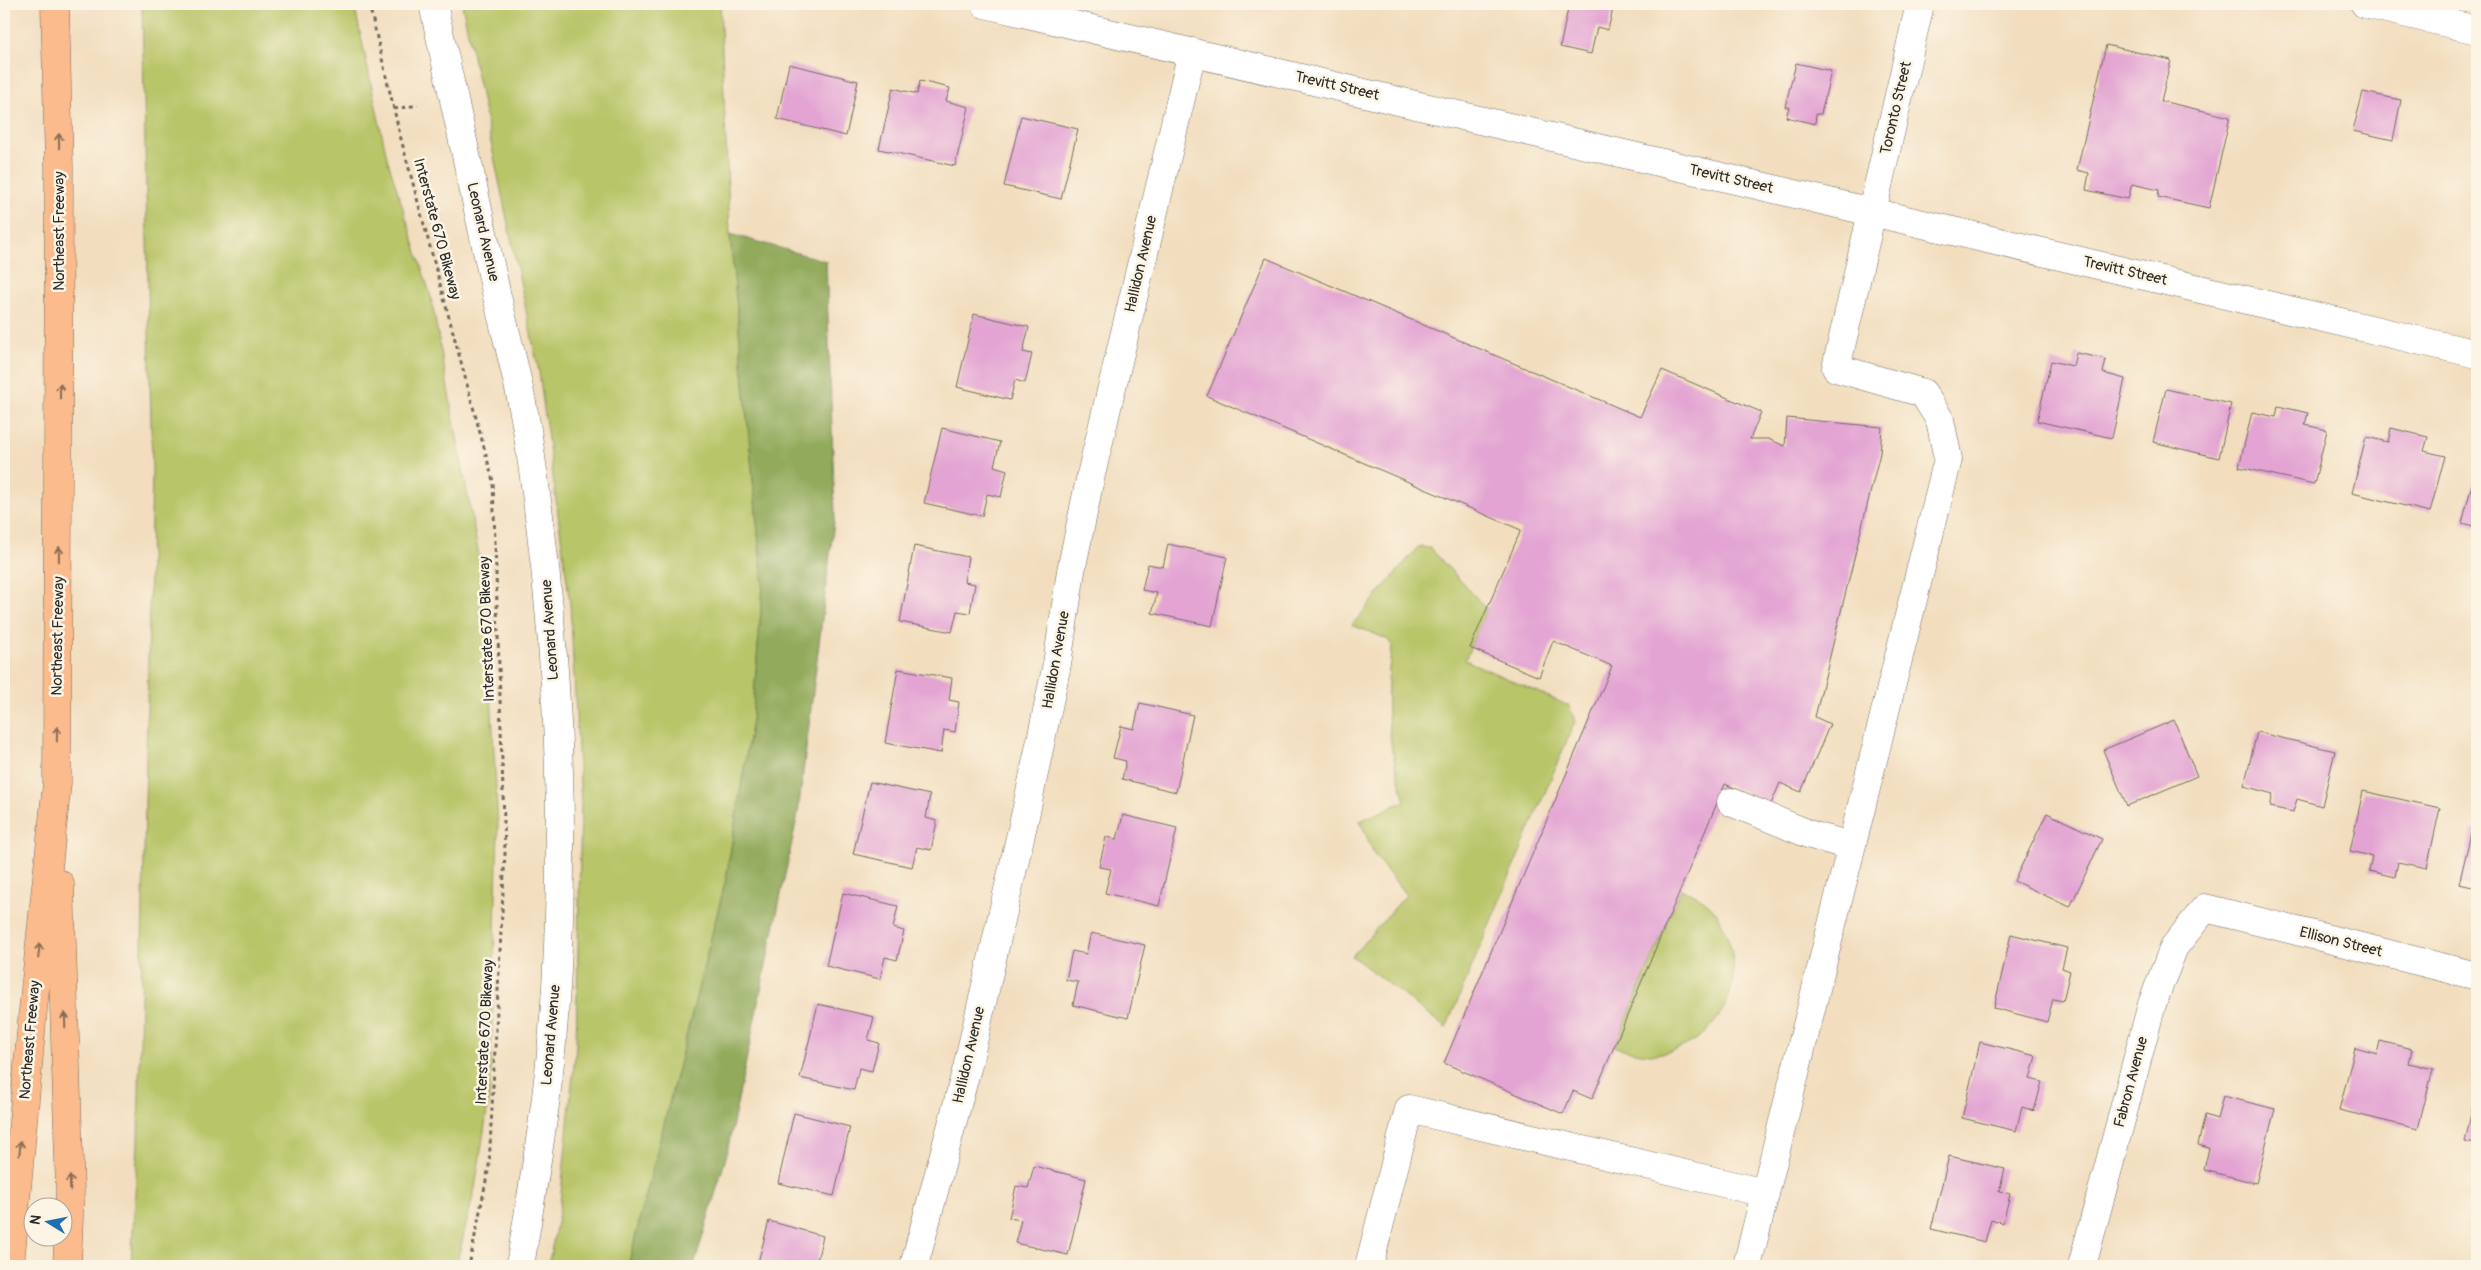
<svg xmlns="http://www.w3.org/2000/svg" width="2481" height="1270" viewBox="0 0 2481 1270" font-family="Pangolin,sans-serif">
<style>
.green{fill:#b8c567;stroke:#727849}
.forest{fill:#92aa5c;stroke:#5e6a44}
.building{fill:#e3a4d3}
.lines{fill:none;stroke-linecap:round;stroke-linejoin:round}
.minor-casing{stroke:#716a5f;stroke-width:29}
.highway-casing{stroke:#716a5f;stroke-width:29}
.path{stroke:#716a5f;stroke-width:3;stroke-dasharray:4 4;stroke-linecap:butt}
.minor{stroke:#fff;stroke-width:28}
.highway{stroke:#fbbb8c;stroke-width:28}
.oneway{stroke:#896c57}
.labels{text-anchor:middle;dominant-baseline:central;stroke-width:5;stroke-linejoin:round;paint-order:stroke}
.street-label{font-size:15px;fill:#2b2b2b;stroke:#fcf5e5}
</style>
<rect width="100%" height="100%" fill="#fcf5e5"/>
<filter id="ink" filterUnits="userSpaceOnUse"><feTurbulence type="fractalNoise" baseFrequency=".02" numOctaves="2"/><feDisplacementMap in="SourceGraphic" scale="10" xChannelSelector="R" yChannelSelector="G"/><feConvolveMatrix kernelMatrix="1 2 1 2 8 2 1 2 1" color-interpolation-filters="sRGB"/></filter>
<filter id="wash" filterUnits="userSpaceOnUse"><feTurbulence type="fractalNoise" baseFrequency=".0096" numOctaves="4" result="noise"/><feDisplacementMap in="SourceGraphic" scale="20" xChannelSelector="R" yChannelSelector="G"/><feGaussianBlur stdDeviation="1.12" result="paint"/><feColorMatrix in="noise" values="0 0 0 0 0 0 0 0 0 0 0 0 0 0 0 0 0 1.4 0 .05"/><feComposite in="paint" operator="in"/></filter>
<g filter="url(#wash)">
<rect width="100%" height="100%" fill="#f2debf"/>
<g class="green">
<path d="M142 4H354L387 158 431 297 486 594 498 829 490 1093 475 1188 456 1266H131L138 1142 152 470Z"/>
<path d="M462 4H720L730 234 763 586 752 720 726 879 628 1266H548L559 1213 576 1045 581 804 570 604 539 372Z"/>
<path d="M1418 547 1430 548 1487 609 1465 660 1569 706 1575 721 1446 1028 1352 956 1406 895 1375 856 1360 821 1405 801C1388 744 1383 705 1392 645L1387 639 1352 625Z"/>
<path d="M1681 889C1690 893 1701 897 1708 904 1718 912 1722 924 1727 936 1747 987 1718 1042 1663 1053 1647 1056 1630 1051 1615 1047Z"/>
</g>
<path class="forest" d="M730 234 826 261 835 514 798 813 726 1157 694 1266H628L726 879 752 720 763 586Z"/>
<g id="blocks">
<g class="building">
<path d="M1569 4H1614L1608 30 1597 27 1591 54 1560 47Z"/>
<path d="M2106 45 2171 60 2161 101 2230 117 2209 208 2158 197 2159 190 2132 184 2128 199 2086 190 2089 173 2077 170Z"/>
<path d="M1796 63 1831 71 1821 114H1816L1815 124 1786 117 1789 107H1785Z"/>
<path d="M789 64 858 81 846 136 777 119Z"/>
<path d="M920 81 950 88 946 101 969 107 955 166 879 149 893 88 917 94Z"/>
<path d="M2363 92 2401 100 2393 140 2353 131Z"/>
<path d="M1021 116 1078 129 1061 199 1004 186Z"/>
<path d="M1266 258 1640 417 1662 370 1761 412 1750 439H1768L1785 446 1787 418 1882 427 1880 453 1815 717 1830 724 1801 792 1780 783 1771 804 1725 784 1592 1099 1573 1091 1563 1114 1444 1063 1612 666 1553 641 1539 677 1470 648 1521 530 1207 396Z"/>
<path d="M974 314 1029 327 1023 352 1032 354 1025 383 1015 380 1010 400 957 387Z"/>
<path d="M2076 353 2106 359 2103 373 2125 379 2112 438 2037 421 2051 361 2073 366Z"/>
<path d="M2166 389 2231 404 2219 458 2153 442Z"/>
<path d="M2278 406 2308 413 2305 425 2327 430 2314 484 2239 467 2252 412 2276 417Z"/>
<path d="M942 428 1000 442 994 466 1007 470 1001 497 987 494 982 516 924 503Z"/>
<path d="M2391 428 2428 437 2424 451 2445 456 2430 512 2352 493 2366 437 2388 442Z"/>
<path d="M2477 466V527L2462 523Z"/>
<path d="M1168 544 1227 557 1212 626 1152 613 1157 593 1142 590 1148 564 1163 567Z"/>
<path d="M914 546 968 557 964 582 975 584 970 613 957 611 952 632 900 622Z"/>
<path d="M898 669 952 678 949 700 959 702 955 732 944 730 941 753 885 743Z"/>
<path d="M1140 703 1193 715 1176 792 1122 779 1126 761 1113 758 1121 726 1134 729Z"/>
<path d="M2174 720 2197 776 2127 806 2103 750Z"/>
<path d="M2257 732 2335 751 2322 806 2297 799 2293 812 2270 807 2273 794 2244 786Z"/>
<path d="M870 782 930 795 926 818 937 821 931 850 917 847 912 867 853 854Z"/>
<path d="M2363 791 2440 808 2427 868 2398 862 2395 877 2369 871 2372 856 2350 851Z"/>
<path d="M2047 813 2102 839 2070 907 2014 881Z"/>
<path d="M1123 815 1177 828 1159 906 1105 893 1111 869 1099 867 1106 837 1117 839Z"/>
<path d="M2472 829 2477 830V888L2459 884Z"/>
<path d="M843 893 898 906 893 928 904 931 897 960 885 957 880 979 826 966Z"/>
<path d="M1091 933 1145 945 1128 1018 1073 1005 1078 982 1066 980 1072 951 1086 954Z"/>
<path d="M2011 934 2067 948 2062 968 2070 971 2063 1001 2053 999 2047 1022 1994 1008Z"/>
<path d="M818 1004 874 1017 868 1040 879 1043 872 1071 859 1068 854 1090 800 1078Z"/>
<path d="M2380 1041 2412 1049 2409 1063 2433 1069 2418 1129 2339 1110 2355 1048 2377 1054Z"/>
<path d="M1980 1042 2036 1056 2030 1079 2042 1082 2034 1111 2022 1107 2016 1131 1962 1118Z"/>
<path d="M2476 1091H2477V1144L2465 1142Z"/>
<path d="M2223 1096 2275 1109 2256 1183 2204 1170 2209 1148 2198 1145 2205 1115 2217 1119Z"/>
<path d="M794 1113 850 1127 834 1196 778 1183Z"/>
<path d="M1949 1156 2005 1169 1999 1191 2010 1194 2003 1223 1991 1219 1985 1242 1931 1229Z"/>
<path d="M1034 1166 1086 1179 1068 1255 1015 1243 1021 1220 1009 1218 1016 1186 1028 1188Z"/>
<path d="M769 1221 823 1236 817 1261 825 1263 824 1266H757Z"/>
</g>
</g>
</g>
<g filter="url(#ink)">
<use href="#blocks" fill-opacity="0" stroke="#716a5f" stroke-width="1"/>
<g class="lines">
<defs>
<g id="minor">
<path d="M433 4C454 100 475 196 496 292 507 340 521 388 528 436 557 627 568 825 554 1018 548 1102 533 1184 520 1266"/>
<path d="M985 4 2477 354"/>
<path d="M2365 4 2477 30"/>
<path d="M1731 802 1811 835 1851 846"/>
<path d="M914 1266 967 1068 1025 816 1057 664 1071 571 1090 479 1192 52"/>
<path d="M1369 1266 1409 1109 1765 1193"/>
<path d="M1747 1266 1948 459 1940 420 1923 393 1836 368 1920 4"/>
<path d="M2082 1266 2152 1004 2174 947 2205 908 2477 976"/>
</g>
<g id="highway">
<path d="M60 884 70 1191 67 1266"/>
<path d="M10 1266 34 999 57 783 59 167 55 4"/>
</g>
</defs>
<use href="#minor" class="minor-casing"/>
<use href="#highway" class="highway-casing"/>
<g class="path">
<path d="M369 4 401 139 493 481 505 853 489 1166 469 1266"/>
<path d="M394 109 418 105"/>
</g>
<use href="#minor" class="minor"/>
<use href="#highway" class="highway"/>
</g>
<defs><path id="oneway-shaft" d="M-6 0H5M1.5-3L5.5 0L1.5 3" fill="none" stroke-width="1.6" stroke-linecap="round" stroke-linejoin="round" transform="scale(1.25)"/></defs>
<g class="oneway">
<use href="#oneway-shaft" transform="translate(59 141) rotate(-91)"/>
<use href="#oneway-shaft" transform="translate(60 391) rotate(-90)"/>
<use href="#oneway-shaft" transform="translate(59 554) rotate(-89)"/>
<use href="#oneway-shaft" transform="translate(57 734) rotate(-89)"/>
<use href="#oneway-shaft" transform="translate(39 951) rotate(-84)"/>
<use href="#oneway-shaft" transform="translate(65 1020) rotate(-92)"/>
<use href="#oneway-shaft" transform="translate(20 1148) rotate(-85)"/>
<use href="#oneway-shaft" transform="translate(70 1183) rotate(-92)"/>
</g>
</g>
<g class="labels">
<g class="street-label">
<text transform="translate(1337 86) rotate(13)">Trevitt Street</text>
<text transform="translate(1896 108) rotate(-77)">Toronto Street</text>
<text transform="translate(1731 179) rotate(13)">Trevitt Street</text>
<text transform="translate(437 229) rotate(75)">Interstate 670 Bikeway</text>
<text transform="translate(59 231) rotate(-90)">Northeast Freeway</text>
<text transform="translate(483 232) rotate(77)">Leonard Avenue</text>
<text transform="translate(1141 264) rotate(-77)">Hallidon Avenue</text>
<text transform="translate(2125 271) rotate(13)">Trevitt Street</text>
<text transform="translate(487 629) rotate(-92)">Interstate 670 Bikeway</text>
<text transform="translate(550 630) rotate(-94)">Leonard Avenue</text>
<text transform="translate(58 636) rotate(-89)">Northeast Freeway</text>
<text transform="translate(1056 660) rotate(-80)">Hallidon Avenue</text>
<text transform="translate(2341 942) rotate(14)">Ellison Street</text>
<text transform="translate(485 1032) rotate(-87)">Interstate 670 Bikeway</text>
<text transform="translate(551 1035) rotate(-85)">Leonard Avenue</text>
<text transform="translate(30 1040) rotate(-85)">Northeast Freeway</text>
<text transform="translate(969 1055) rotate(-77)">Hallidon Avenue</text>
<text transform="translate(2131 1082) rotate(-75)">Fabron Avenue</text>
</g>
</g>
<rect width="2481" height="1270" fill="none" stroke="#fcf5e5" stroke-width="20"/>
<g transform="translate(48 1222) rotate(280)"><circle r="24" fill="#fcf5e5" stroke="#a8a49b"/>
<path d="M0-4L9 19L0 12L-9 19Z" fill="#1f6fb2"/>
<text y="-8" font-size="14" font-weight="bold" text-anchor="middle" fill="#2b2b2b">N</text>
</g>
</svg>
